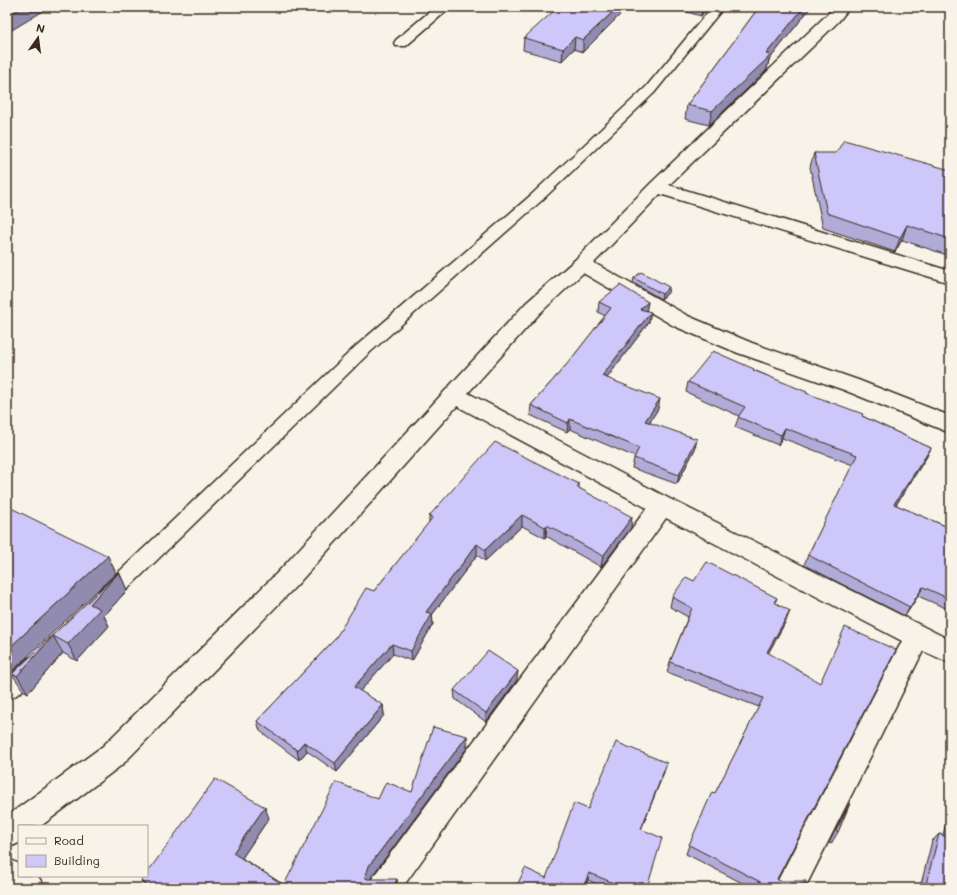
<svg xmlns="http://www.w3.org/2000/svg" width="957" height="895" viewBox="0 0 957 895" font-family="Mali,sans-serif">
<style>
.lines{fill:none;stroke-linecap:round;stroke-linejoin:round}
.service-casing{stroke:#3b2a1e;stroke-width:3}
.minor-casing{stroke:#3b2a1e;stroke-width:3}
.service{fill:#f7f3e8;fill-rule:evenodd}
.minor{fill:#f7f3e8;fill-rule:evenodd}
.wall{fill:#b1abd7;stroke:#3b2a1e}
.shaded-wall{fill:#908baf;stroke:#3b2a1e}
.building{fill:#cec7fa;stroke:#3b2a1e}
</style>
<rect width="100%" height="100%" fill="#f7f3e8"/>
<filter id="ink" filterUnits="userSpaceOnUse"><feTurbulence type="fractalNoise" baseFrequency=".025" numOctaves="2"/><feDisplacementMap in="SourceGraphic" scale="8" xChannelSelector="R" yChannelSelector="G"/><feConvolveMatrix kernelMatrix="1 2 1 2 8 2 1 2 1" color-interpolation-filters="sRGB"/></filter>
<g filter="url(#ink)">
<g class="lines">
<defs>
<g id="service">
<path d="M712 7H724L654 93 540 202 367 355 114 602 107 604 100 602 97 596 100 590 355 347 530 196 646 87Z"/>
<path d="M34 656 41 659 44 665C38 678 20 695 7 700V678L27 659Z"/>
</g>
<g id="minor">
<path d="M435 7H451L406 46H396L394 43 396 40Z"/>
<path d="M835 7H850L838 22 669 185 950 271V283L660 194 594 263 688 316 752 343 858 380 950 416V433L844 390 738 353 674 326 583 273 540 313 468 393 670 499 950 640V663L923 651 805 888H774L902 641 666 518 402 888H369L373 877 647 508 457 406 297 585 123 764 41 826H19V843L7 848V816L103 746 279 571 526 303 575 260 651 183Z"/>
<path d="M7 858 19 864V876H38L45 888H7Z"/>
</g>
</defs>
<use href="#service" class="service-casing"/>
<use href="#minor" class="minor-casing"/>
<use href="#service" class="service"/>
<use href="#minor" class="minor"/>
</g>
<g class="wall">
<path d="M628 7 583 52 574 49 562 61 523 50 524 38Z"/>
<path d="M669 7H707L701 16Z"/>
<path d="M759 7H811L769 60 767 69 765 72 709 125 685 119 687 105Z"/>
<path d="M814 153 950 170V256L902 240 895 252 823 228 810 167Z"/>
<path d="M634 278 668 293 661 299 633 283Z"/>
<path d="M599 302H648L646 311 649 322 607 378 658 409 649 422 695 449 677 484 632 468 634 458 635 457 570 429 567 432 530 415 531 405 568 363 605 316 598 312Z"/>
<path d="M754 370 807 394 862 416 931 448 926 458 896 505 950 528V610L918 596 905 616 804 565 808 555 853 465 782 438 778 445 735 427 739 416 686 392 688 382Z"/>
<path d="M579 484V488L631 528 601 567 546 536 545 538 522 526 485 561 477 555 432 615 433 624 412 661 393 654 360 691 383 705 384 715 337 772 307 751 299 760 260 731 257 721 335 639 429 523V516Z"/>
<path d="M119 572 127 590 104 616 109 626 77 661 63 653 28 693 23 690 12 674Z"/>
<path d="M694 581 777 598 775 603 786 621 768 653 777 879 779 881 803 888H752L686 854 689 845 759 707 667 672 670 662 688 617 670 607 672 597Z"/>
<path d="M517 680 486 722 455 699 454 690Z"/>
<path d="M467 736V748L372 876 371 879 398 888H145L141 881 269 818 242 858 284 885 378 799 412 792Z"/>
<path d="M664 772 641 829 647 888H606L588 880 585 888H516L546 878 588 809Z"/>
<path d="M850 803 838 832 831 844 829 843 843 815Z"/>
<path d="M950 807V888H920L932 841 939 834 943 835Z"/>
</g>
<g class="shaded-wall">
<path d="M23 7H50L7 33V16Z"/>
<path d="M618 7H628L583 52V40Z"/>
<path d="M702 7H707L701 16Z"/>
<path d="M804 7H811L769 60 767 69 765 72 709 125 712 111 766 54Z"/>
<path d="M575 37 574 49 562 61 563 49Z"/>
<path d="M907 225 902 240 895 252 900 238Z"/>
<path d="M669 287 668 293 661 299 662 294Z"/>
<path d="M648 302 646 312 640 309Z"/>
<path d="M651 312 649 322 601 386 602 376Z"/>
<path d="M660 399 658 409 644 431 645 421Z"/>
<path d="M570 419V429L567 432 568 423Z"/>
<path d="M785 428 782 438 778 445 781 435Z"/>
<path d="M697 439 695 449 677 484 679 475Z"/>
<path d="M931 448 926 458 890 514 894 504Z"/>
<path d="M522 515V526L485 561V550Z"/>
<path d="M632 517 631 528 601 567 603 556Z"/>
<path d="M547 525 546 536 545 538V527Z"/>
<path d="M477 544V555L432 615 433 624 412 661 411 651 426 612Z"/>
<path d="M108 556 116 573 7 676V650Z"/>
<path d="M119 572 127 590 104 616 109 626 77 661 68 644 90 604Z"/>
<path d="M923 587 918 596 905 616 910 607Z"/>
<path d="M790 611 786 621 763 663 767 652Z"/>
<path d="M53 636 63 653 28 693 17 676Z"/>
<path d="M392 644 393 654 355 697 354 687Z"/>
<path d="M518 671 517 680 486 722V713Z"/>
<path d="M383 705 384 715 337 772 335 763Z"/>
<path d="M467 736V748L372 876 368 887 365 877 369 866Z"/>
<path d="M304 742 307 751 299 760 297 750Z"/>
<path d="M667 763 664 772 638 837 641 829Z"/>
<path d="M265 807 269 818 238 864 233 853Z"/>
<path d="M589 873 588 880 585 888H583Z"/>
<path d="M397 879 398 888H393Z"/>
</g>
<g class="building">
<path d="M7 7H23L7 16Z"/>
<path d="M558 7H618L583 40 575 37 563 49 524 38Z"/>
<path d="M759 7H804L766 54 770 55 768 58 712 111 687 105Z"/>
<path d="M844 140 950 170V239L907 225 900 238 827 213 814 153H836Z"/>
<path d="M641 272 669 287 662 294 634 278Z"/>
<path d="M620 285 648 302 640 309 651 312 602 376 660 399 645 421 697 439 679 475 634 458 639 448 570 419 568 423 531 405 568 363 611 308 599 302Z"/>
<path d="M713 351 754 369 753 370 807 392 806 393 863 414 862 416 931 448 894 504 950 528V599L923 587 910 607 808 555 857 455 785 428 781 435 738 417 745 407 688 382Z"/>
<path d="M495 442 579 484 577 487 632 517 603 556 547 525 545 527 522 515 485 550 477 544 426 612 432 614 411 651 392 644 354 687 383 705 335 763 304 742 297 750 257 721 335 639 366 588 374 591 433 517 429 516Z"/>
<path d="M7 506 108 556 7 650Z"/>
<path d="M707 562 777 598 774 602 790 611 767 652 820 683 845 627 896 650 777 879 779 881H806L803 888H772L689 845 712 792 715 793 763 698 670 662 692 608 672 597 686 577 694 581Z"/>
<path d="M119 572 90 604 100 609 68 644 53 636 17 676 12 674Z"/>
<path d="M488 651 518 671 486 713 454 690Z"/>
<path d="M433 727 467 736 369 866 365 877 367 879H397L393 888H152L141 881 145 876H147V873L215 779 265 807 233 853 284 885 336 782 378 799 386 782 412 792Z"/>
<path d="M616 742 667 763 641 829 662 838 647 888H626L589 873 583 888H516L525 868 546 878 574 803 588 809Z"/>
<path d="M850 803 838 832 836 831Z"/>
<path d="M950 825V888H925L939 834 947 837Z"/>
</g>
</g>
<rect width="957" height="895" fill="none" stroke="#f7f3e8" stroke-width="24"/>
<rect x="12" y="12" width="933" height="871" fill="none" stroke="#3b2a1e" stroke-width="1.5" filter="url(#ink)"/>
<rect x="18" y="825" width="130" height="52" fill="#f7f3e8" stroke="#aca397"/>
<rect x="26" y="838" width="20" height="6" fill="#f7f3e8" stroke="#aca397"/>
<text x="54" y="845" font-size="12" fill="#3b2a1e">Road</text>
<rect x="26" y="855" width="20" height="12" fill="#cec7fa" stroke="#aca397"/>
<text x="54" y="865" font-size="12" fill="#3b2a1e">Building</text>
<g transform="translate(38 38) rotate(14)" stroke="#f7f3e8" stroke-width="3" paint-order="stroke">
<path d="M0-3L7 15L0 10L-7 15Z" fill="#3b2a1e"/>
<text y="-6" font-size="11" font-weight="bold" text-anchor="middle" fill="#3b2a1e">N</text>
</g>
</svg>
